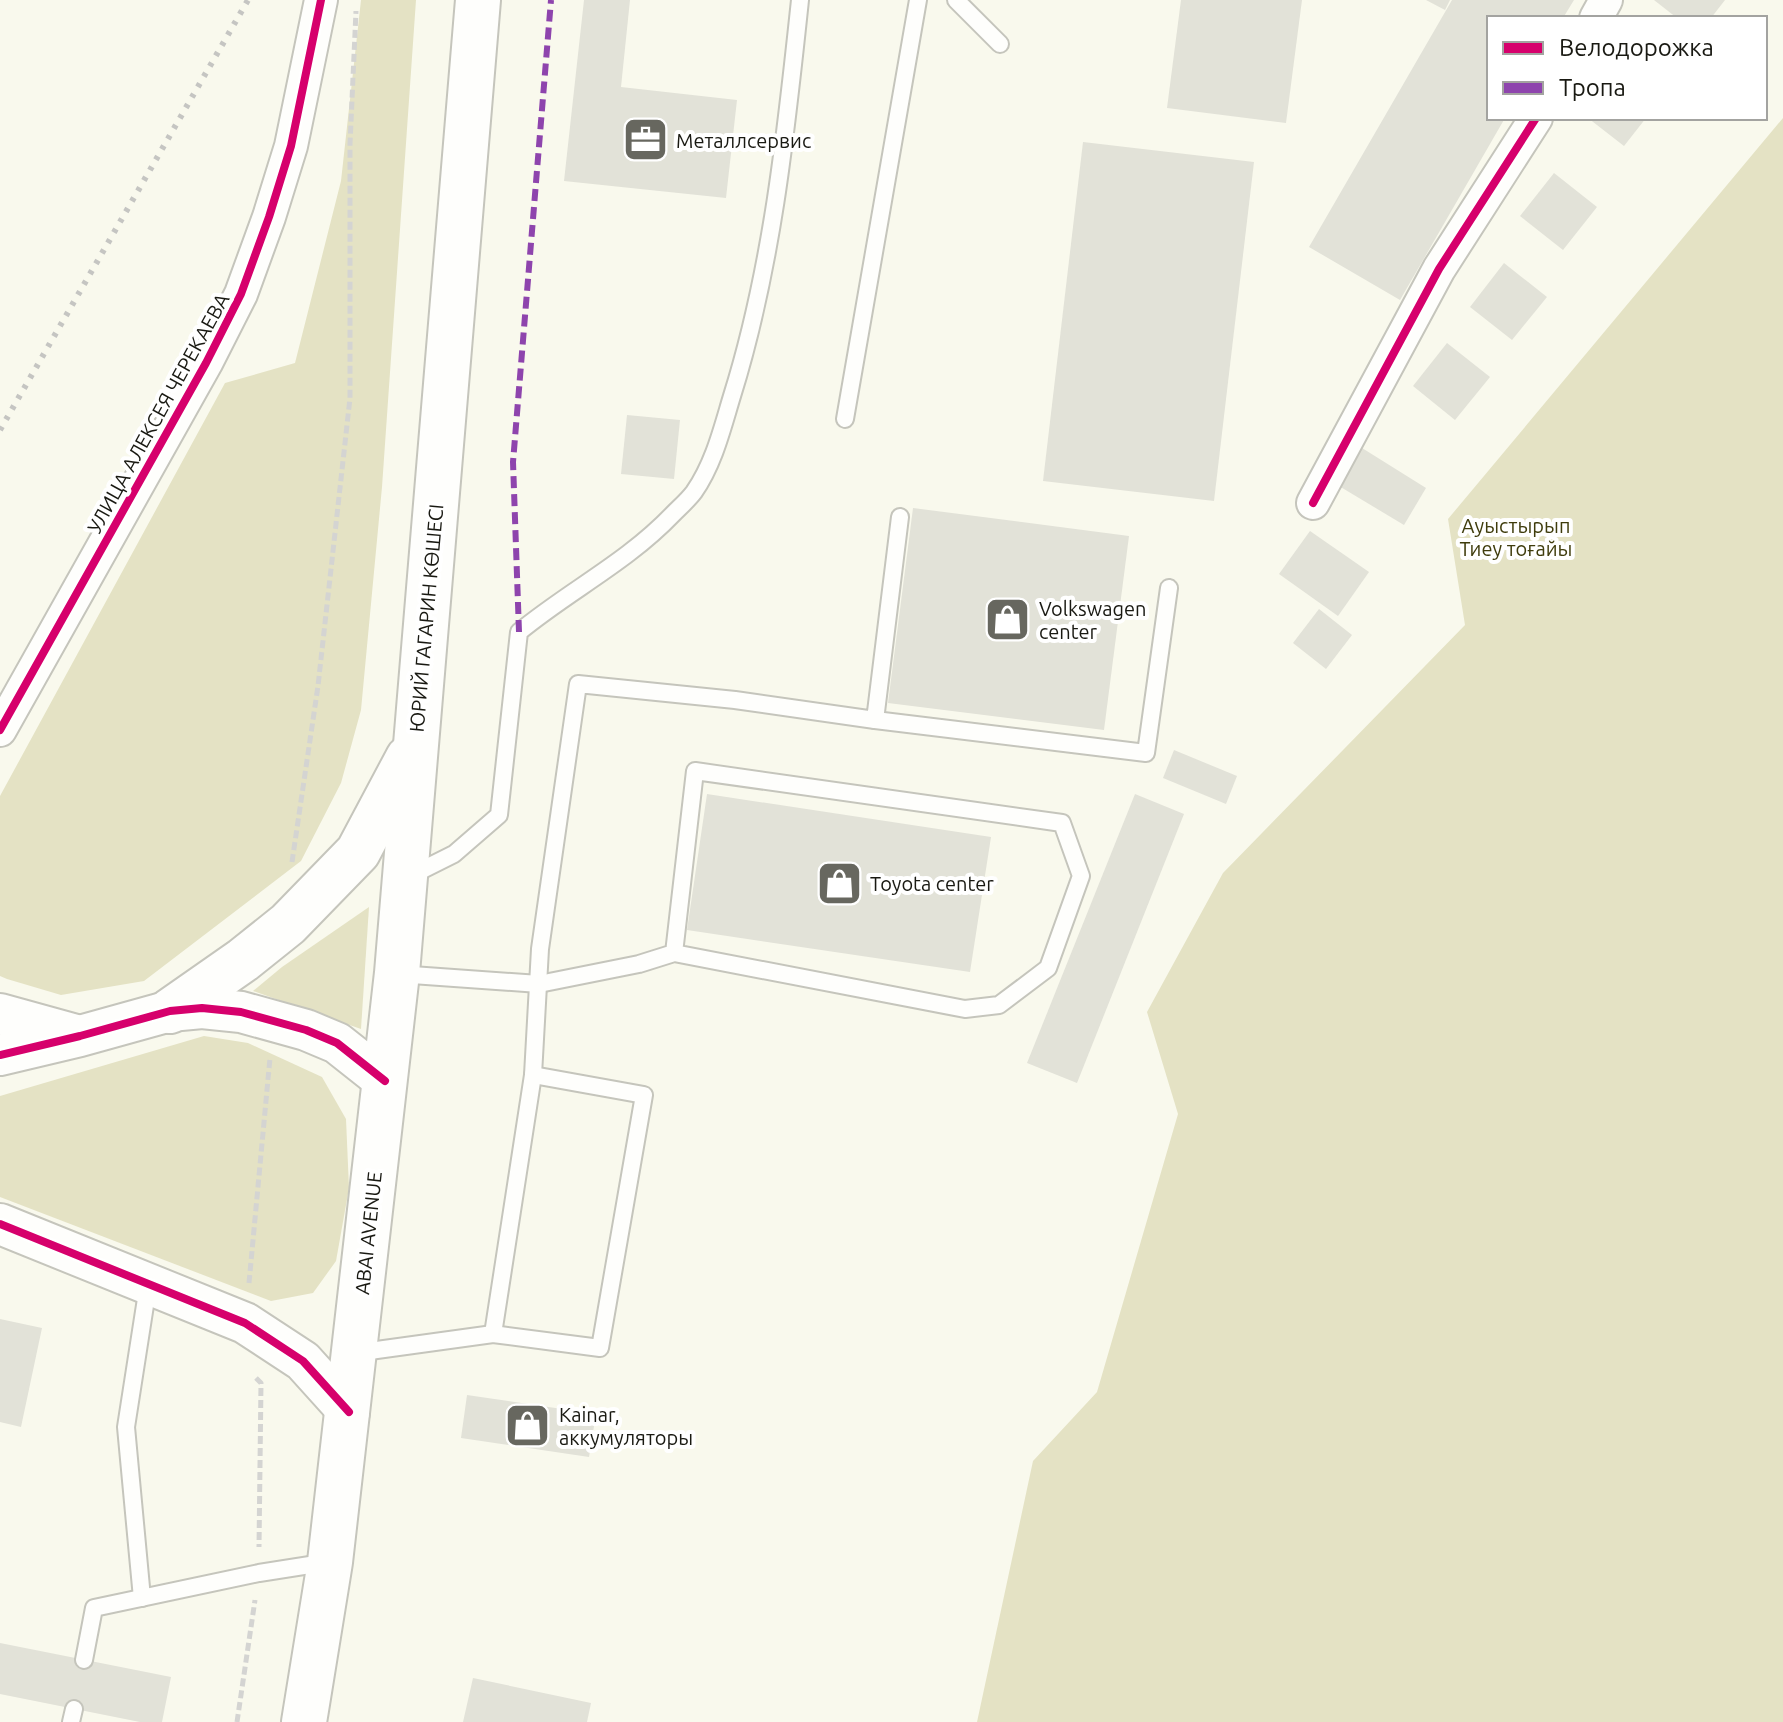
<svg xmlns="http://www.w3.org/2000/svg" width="1783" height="1722" viewBox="0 0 1783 1722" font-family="Ubuntu,sans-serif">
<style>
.green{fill:#e4e2c4}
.building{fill:#e2e2d8}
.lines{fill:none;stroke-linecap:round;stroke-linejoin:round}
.service-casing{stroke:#c5c5bc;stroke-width:20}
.minor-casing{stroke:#c5c5bc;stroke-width:36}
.tertiary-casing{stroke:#c5c5bc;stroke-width:44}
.primary-casing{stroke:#c5c5bc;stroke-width:48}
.path{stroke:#d4d4d2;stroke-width:5;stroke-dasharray:8 4;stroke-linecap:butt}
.service{stroke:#fefefc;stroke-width:16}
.minor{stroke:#fefefc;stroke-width:32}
.tertiary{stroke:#fefefc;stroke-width:40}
.primary{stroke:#fefefc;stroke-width:44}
.rail{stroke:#c5c5c2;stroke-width:6;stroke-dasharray:4 8;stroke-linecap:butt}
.quiet{stroke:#8e44ad;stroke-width:6;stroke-dasharray:12 6;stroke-linecap:butt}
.cycleway-casing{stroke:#fff;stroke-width:13}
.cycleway{stroke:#d6006c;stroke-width:8}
.labels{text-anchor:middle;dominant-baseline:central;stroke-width:8;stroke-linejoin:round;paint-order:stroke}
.poi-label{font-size:20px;fill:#191912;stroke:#fff;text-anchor:start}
.street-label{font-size:20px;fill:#191912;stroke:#fff}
.park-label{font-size:20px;fill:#3f3c0c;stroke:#fff}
</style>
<rect width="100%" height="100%" fill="#f9f9ed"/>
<g class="green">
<path d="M361 0H416L382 487 361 710 341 783 301 861 144 981 61 995 7 979 0 976V796L225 383 295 363 341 181Z"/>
<path d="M1783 118V1722H977L1033 1461 1097 1392 1178 1114 1147 1012 1223 873 1465 625 1448 519Z"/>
<path d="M369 907 361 1029 253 991 282 967Z"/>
<path d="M204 1036 248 1043 322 1077 346 1119 349 1188 336 1261 313 1293 271 1301 0 1197V1096Z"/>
</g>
<g class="building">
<path d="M584 0H630L621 87 737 100 726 198 564 181Z"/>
<path d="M1181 0H1302L1286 123 1167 108Z"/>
<path d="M1426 0H1450L1445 10Z"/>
<path d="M1452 0H1574L1563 18H1489V118H1505L1400 300 1309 247Z"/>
<path d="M1654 0H1725L1711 18H1677Z"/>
<path d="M1588 118H1646L1624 146Z"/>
<path d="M1083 142 1254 162 1214 501 1043 481Z"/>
<path d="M1554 173 1597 207 1563 250 1520 216Z"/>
<path d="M1504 263 1547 297 1512 340 1470 307Z"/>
<path d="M1447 343 1490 377 1455 420 1413 386Z"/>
<path d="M627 415 680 420 674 479 621 474Z"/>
<path d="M1362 448 1426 488 1404 525 1339 486Z"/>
<path d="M913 508 1129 536 1104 730 888 703Z"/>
<path d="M1310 531 1369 572 1338 616 1279 574Z"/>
<path d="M1319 609 1352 635 1326 669 1293 643Z"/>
<path d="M1174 750 1237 776 1226 804 1163 778Z"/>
<path d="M707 794 991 837 970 972 687 930Z"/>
<path d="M1135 794 1184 814 1077 1083 1027 1063Z"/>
<path d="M0 1319 42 1328 21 1427 0 1422Z"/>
<path d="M467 1395 596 1414 589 1457 461 1438Z"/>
<path d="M0 1643 171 1677 162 1722H140L0 1694Z"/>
<path d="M473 1678 591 1703 587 1722H463Z"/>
</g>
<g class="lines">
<defs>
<g id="service">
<path d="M956 0 1000 44"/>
<path d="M845 419 918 0"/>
<path d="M875 720 1146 753 1169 588"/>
<path d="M408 877 454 854 499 815 519 632C570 590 626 563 673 514 680 507 688 500 694 492 714 463 722 429 732 396 772 268 786 133 800 0"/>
<path d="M398 974 539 984 639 964 674 953 695 771 1062 823 1081 876 1048 968 999 1005 965 1009 674 953"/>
<path d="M493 1334 533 1075 540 949 578 684 735 700 875 720 900 517"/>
<path d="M355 1353 493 1334 600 1348 644 1095 533 1075"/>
<path d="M142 1598 126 1427 148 1286"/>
<path d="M84 1660 94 1608 259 1573 329 1562"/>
<path d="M71 1722 74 1709"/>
</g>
<g id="minor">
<path d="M1596 18 1606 0"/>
<path d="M1313 503 1439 269 1536 118"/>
<path d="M0 730 206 363 241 294 269 217 291 146 321 0"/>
</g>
<g id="tertiary">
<path d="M0 1014 76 1035"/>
<path d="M0 1055 80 1036 170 1011 202 1008 241 1012 306 1030 337 1043 385 1081"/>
<path d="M0 1224 245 1323 303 1361 349 1412"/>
</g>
<g id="primary">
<path d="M170 1011 243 960 288 924 358 852 408 758"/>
<path d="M304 1722 330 1562 397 973 478 0"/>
</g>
</defs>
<use href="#service" class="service-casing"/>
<use href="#minor" class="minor-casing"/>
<use href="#tertiary" class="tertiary-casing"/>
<use href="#primary" class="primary-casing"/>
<g class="path">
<path d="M292 862 318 686 350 398V144L356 11"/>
<path d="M249 1283 270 1058"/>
<path d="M256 1378 261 1383 259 1547"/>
<path d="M237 1722 255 1600"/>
</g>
<use href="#service" class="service"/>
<use href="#minor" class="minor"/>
<use href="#tertiary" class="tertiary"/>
<use href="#primary" class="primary"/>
<path class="rail" d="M0 430 248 0"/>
<path class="quiet" d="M519 632 513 462 551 0"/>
<defs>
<g id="cycleway">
<path d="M1313 503 1439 269 1536 118"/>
<path d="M0 730 206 363 241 294 269 217 291 146 321 0"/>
<path d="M0 1055 80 1036 170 1011 202 1008 241 1012 306 1030 337 1043 385 1081"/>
<path d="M0 1224 245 1323 303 1361 349 1412"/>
</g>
</defs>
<use href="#cycleway" class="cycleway-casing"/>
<use href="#cycleway" class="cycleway"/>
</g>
<defs>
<symbol id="office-square" viewBox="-11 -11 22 22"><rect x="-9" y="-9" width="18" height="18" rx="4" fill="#67675f" stroke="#fff"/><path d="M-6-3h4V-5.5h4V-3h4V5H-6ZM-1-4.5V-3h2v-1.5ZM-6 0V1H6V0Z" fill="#fff"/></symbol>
<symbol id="shop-square" viewBox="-11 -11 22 22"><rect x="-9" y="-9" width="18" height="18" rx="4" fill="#67675f" stroke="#fff"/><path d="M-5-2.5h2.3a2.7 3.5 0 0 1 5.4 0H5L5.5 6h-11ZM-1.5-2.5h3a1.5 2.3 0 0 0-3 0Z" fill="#fff"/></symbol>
</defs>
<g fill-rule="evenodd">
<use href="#office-square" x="620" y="114" width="51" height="51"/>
<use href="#shop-square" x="982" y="594" width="51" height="51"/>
<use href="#shop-square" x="814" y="858" width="51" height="51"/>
<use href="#shop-square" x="502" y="1400" width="51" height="51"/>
</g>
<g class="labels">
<g class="poi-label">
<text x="676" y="140">Металлсервис</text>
<text x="1039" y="608">Volkswagen<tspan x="1039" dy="23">center</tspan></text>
<text x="870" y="883">Toyota center</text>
<text x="559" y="1414">Kainar,<tspan x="559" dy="23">аккумуляторы</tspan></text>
</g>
<g class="street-label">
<text transform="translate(158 413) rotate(-61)">УЛИЦА АЛЕКСЕЯ ЧЕРЕКАЕВА</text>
<text transform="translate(426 618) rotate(-85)">ЮРИЙ ГАГАРИН КӨШЕСІ</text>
<text transform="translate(368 1233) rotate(-84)">ABAI AVENUE</text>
</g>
<g class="park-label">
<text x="1516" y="525">Ауыстырып<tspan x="1516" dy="23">Тиеу тоғайы</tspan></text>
</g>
</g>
<rect x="1487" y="16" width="280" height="104" fill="#ffffff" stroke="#a3a3a0" stroke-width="2"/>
<rect x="1503" y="42" width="40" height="12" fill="#d6006c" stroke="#a3a3a0" stroke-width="2"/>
<text x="1559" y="56" font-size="24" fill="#191912">Велодорожка</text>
<rect x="1503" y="82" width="40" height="12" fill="#8e44ad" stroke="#a3a3a0" stroke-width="2"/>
<text x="1559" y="96" font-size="24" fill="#191912">Тропа</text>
</svg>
